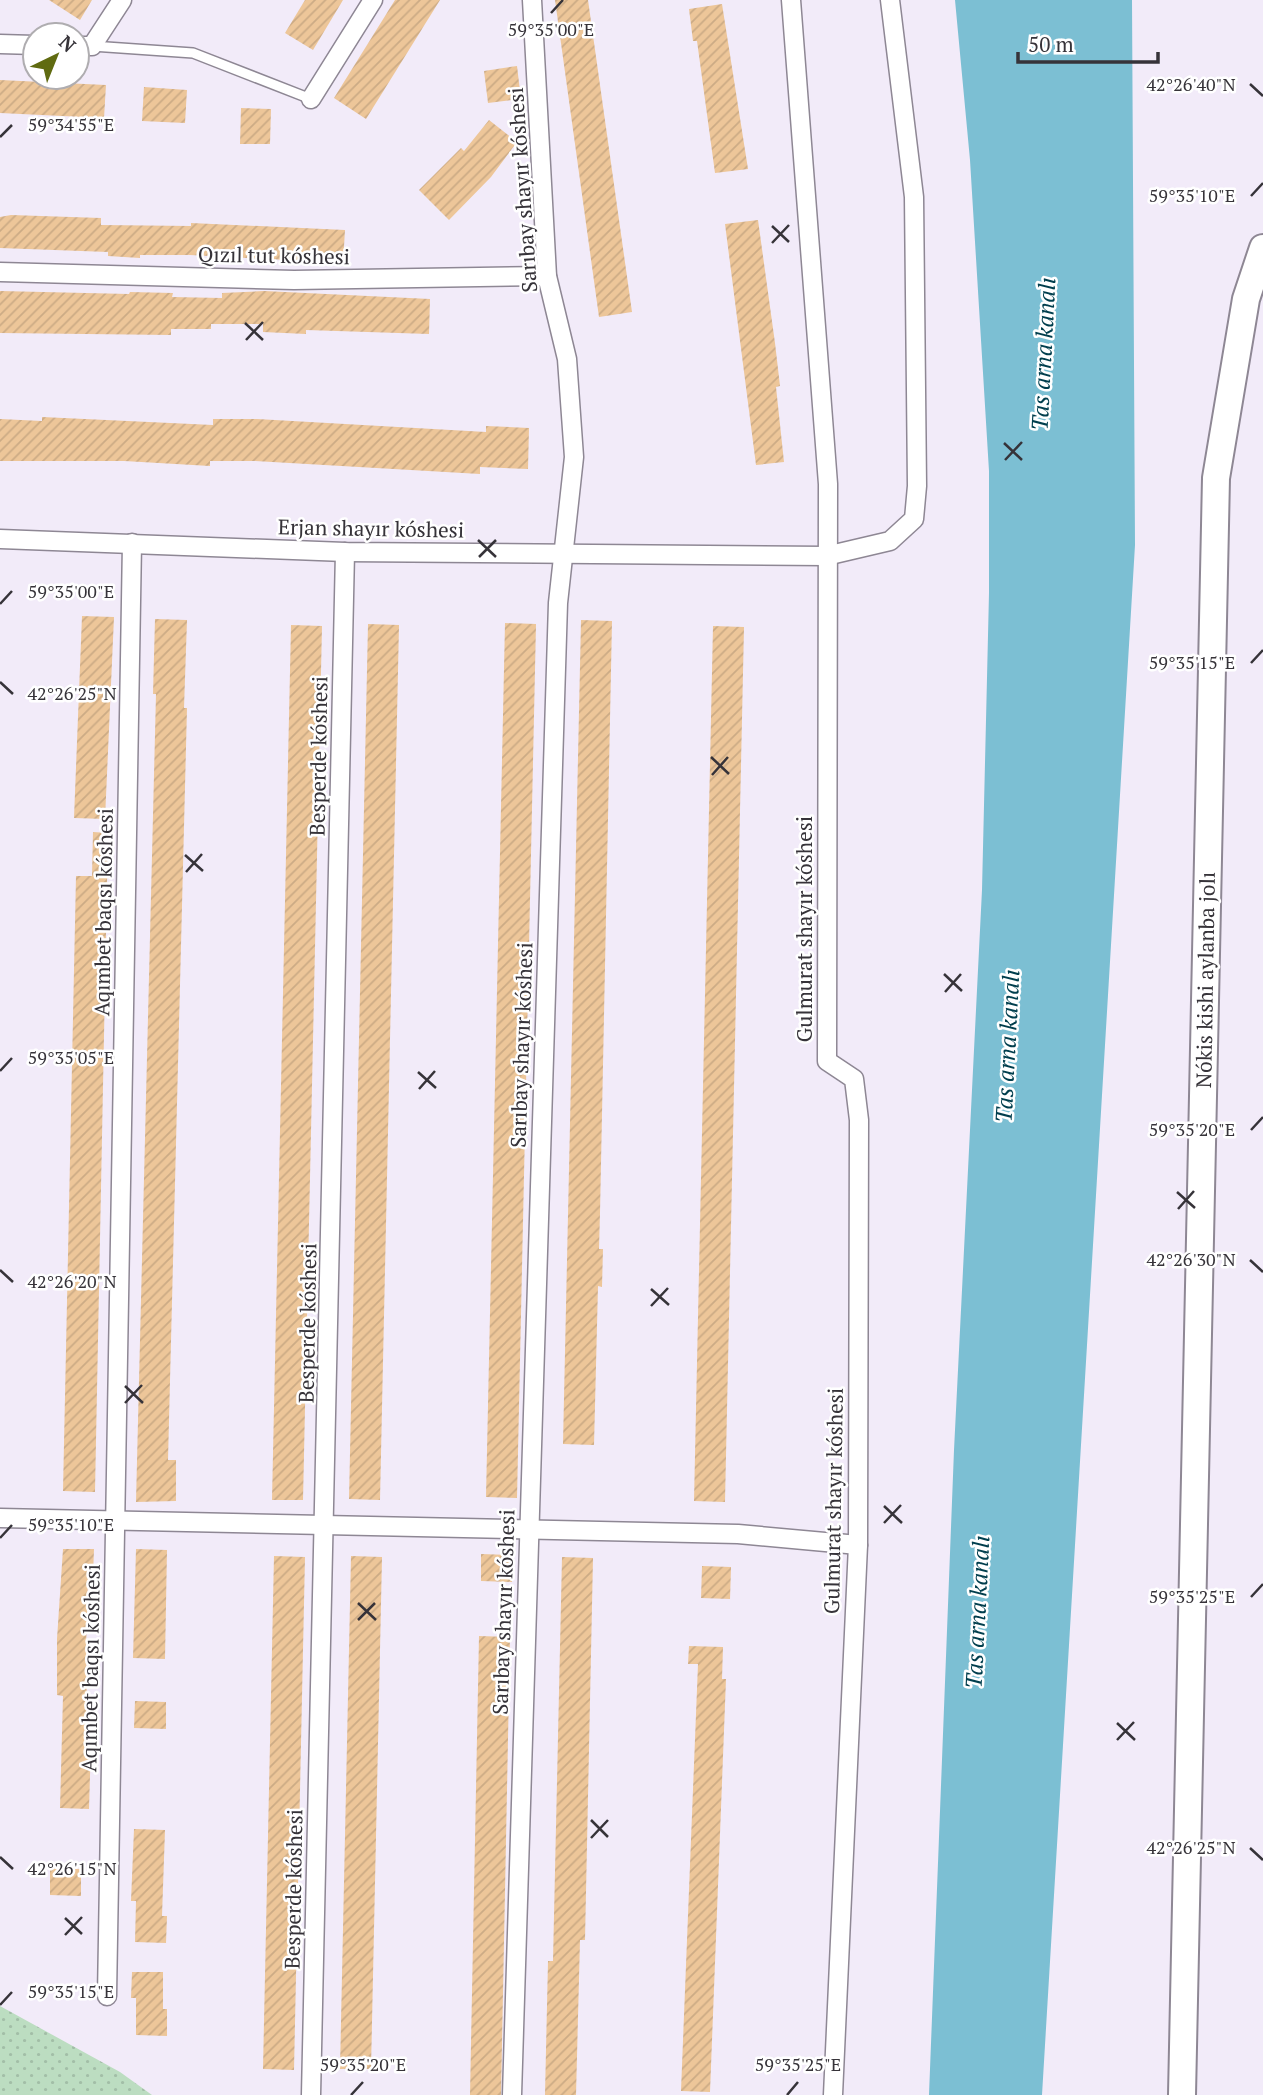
<svg xmlns="http://www.w3.org/2000/svg" width="1263" height="2095" viewBox="0 0 1263 2095" font-family="'PT Serif',serif">
<style>
.garden{fill:url(#garden-dots)}
.water{fill:#7cbfd3}
.building{fill:url(#building-hatch)}
.lines{fill:none;stroke-linecap:round;stroke-linejoin:round}
.lane-casing{stroke:#8e8794;stroke-width:12}
.street-casing{stroke:#8e8794;stroke-width:21}
.secondary-casing{stroke:#8e8794;stroke-width:30}
.lane{stroke:#fff;stroke-width:9}
.street{stroke:#fff;stroke-width:18}
.secondary{stroke:#fff;stroke-width:26}
.ticks{fill:none;stroke:#363339;stroke-width:2.5}
.labels{text-anchor:middle;dominant-baseline:central;stroke-width:5;stroke-linejoin:round;paint-order:stroke}
.street-label{font-size:21px;fill:#363339;stroke:#fff}
.water-label{font-size:23px;font-style:italic;fill:#003e4d;stroke:#fff}
.ticks-label{font-size:18px;text-anchor:middle;fill:#363339;stroke:#fff;stroke-width:5;stroke-linejoin:round;paint-order:stroke}
</style>
<defs>
<pattern id="garden-dots" width="8" height="8" patternUnits="userSpaceOnUse" patternTransform="scale(1.75)"><rect width="8" height="8" fill="#bcddc1"/><path d="M2 2h.1M6 6h.1" fill="none" stroke="#a2bea7" stroke-width="1.8" stroke-linecap="round"/></pattern>
<pattern id="building-hatch" width="6" height="6" patternUnits="userSpaceOnUse" patternTransform="scale(1.75)"><rect width="6" height="6" fill="#edc699"/><path d="M-1 1l2-2M0 6l6-6M5 7l2-2" fill="none" stroke="#ccab85"/></pattern>
</defs>
<rect width="100%" height="100%" fill="#f2ebf9"/>
<path class="garden" d="M0 2006 120 2072 152 2095H0Z"/>
<path class="water" d="M955 0H1132L1135 545 1042 2095H929L954 1450 982 890 989 593V471L970 160Z"/>
<g class="building">
<path d="M49 0H92L80 20Z"/>
<path d="M305 0H343L313 50 285 33Z"/>
<path d="M395 0H440L366 119 334 98Z"/>
<path d="M555 0H588L632 312 599 317Z"/>
<path d="M722 4 748 169 715 173 697 41H693L689 9Z"/>
<path d="M517 66 521 99 488 103 484 71Z"/>
<path d="M0 80 106 85 104 118 0 113Z"/>
<path d="M144 87 187 90 185 123 142 121Z"/>
<path d="M241 108 271 109 270 144H240Z"/>
<path d="M489 120 517 142 491 177 449 220 419 190 461 148 464 151Z"/>
<path d="M11 215 101 218V225L191 226V223L345 230 343 263 190 255H140V258L108 256V252L0 248V217Z"/>
<path d="M758 220 775 343 780 386 776 387 784 462 756 465 725 224Z"/>
<path d="M0 291 129 294 130 292 173 293 172 297 222 298V293L264 291 430 299 429 334 306 330V334L263 332V324H211V329H171V335L0 333Z"/>
<path d="M42 417 213 425V419H257L486 432V426L529 428 528 469 480 467V474L255 461H210V466L124 461H0V419L42 421Z"/>
<path d="M82 616 114 617 105 819 74 818Z"/>
<path d="M155 619 187 620 184 708H187L168 1460H176V1501L136 1502 156 694H153Z"/>
<path d="M581 620 612 621 600 1213 599 1249H603L602 1287 598 1286 594 1445 563 1444Z"/>
<path d="M505 623 536 624 517 1498 486 1497Z"/>
<path d="M368 624 399 625 380 1500 349 1499Z"/>
<path d="M291 625 322 626 303 1500H272Z"/>
<path d="M713 626 744 627 725 1502 694 1501Z"/>
<path d="M93 832 108 833 95 1492 63 1491 76 876H92Z"/>
<path d="M63 1549H94L93 1576H88L86 1650 87 1710H92L89 1809 60 1808 63 1696 57 1695V1639Z"/>
<path d="M136 1549 167 1550 165 1659 133 1658Z"/>
<path d="M481 1554 513 1555 512 1582 481 1581Z"/>
<path d="M274 1556 305 1557 294 2070 263 2069Z"/>
<path d="M351 1556 382 1557 371 2069H340Z"/>
<path d="M562 1557 593 1558 585 1940H580L576 2095H545L548 1961H553Z"/>
<path d="M702 1566 731 1567 730 1599 701 1598Z"/>
<path d="M479 1636 510 1637 501 2095H470Z"/>
<path d="M689 1646 723 1647 722 1679H726L710 2092 681 2091 698 1664H688Z"/>
<path d="M135 1701 166 1702V1729L134 1728Z"/>
<path d="M134 1829 165 1830 162 1916H167L166 1943 135 1942 136 1901H131Z"/>
<path d="M50 1868 81 1869V1896L50 1895Z"/>
<path d="M132 1972H163V2009H167V2036L136 2035V1998H131Z"/>
</g>
<g class="lines">
<defs>
<path id="lane" d="M92 46 193 53 311 99"/>
<g id="street">
<path d="M791 0 828 484 827 1061 854 1079 859 1120 858 1545 833 2095"/>
<path d="M0 44 35 45"/>
<path d="M77 46H92L122 0"/>
<path d="M311 99 373 0"/>
<path d="M0 272 294 280 547 276"/>
<path d="M0 539 345 552 826 556 890 541 914 519 917 486 914 197 890 0"/>
<path d="M0 1518 738 1534 858 1545"/>
<path d="M107 1996 132 543"/>
<path d="M311 2095 345 552"/>
<path d="M512 2095 558 603 574 457 567 359 547 276 532 0"/>
</g>
<path id="secondary" d="M1182 2095 1216 478 1246 299 1263 248"/>
</defs>
<use href="#lane" class="lane-casing"/>
<use href="#street" class="street-casing"/>
<use href="#secondary" class="secondary-casing"/>
<use href="#lane" class="lane"/>
<use href="#street" class="street"/>
<use href="#secondary" class="secondary"/>
</g>
<path class="ticks" d="M551 13 563 0M1250 84 1263 96M0 137 12 125M1251 196 1263 183M772 226 789 242M772 243 789 225M245 323 263 340M246 340 263 322M1004 443 1022 460M1005 460 1022 442M478 540 496 557M479 557 496 540M0 604 12 591M1251 663 1263 650M0 682 13 694M711 757 729 774M712 775 728 757M185 855 203 871M186 872 202 854M944 974 962 991M945 992 961 974M0 1071 12 1058M418 1072 436 1088M419 1089 435 1071M1251 1130 1263 1117M1177 1192 1195 1208M1178 1209 1194 1191M1250 1260 1263 1272M0 1270 13 1282M651 1289 669 1305M651 1306 668 1288M125 1386 143 1403M125 1403 142 1385M884 1506 902 1523M884 1523 901 1505M0 1538 12 1525M1251 1597 1263 1584M358 1603 376 1620M358 1620 375 1603M1117 1723 1135 1740M1117 1740 1134 1722M591 1820 608 1837M591 1838 608 1820M1250 1848 1263 1860M0 1857 13 1869M65 1918 82 1934M65 1935 82 1917M0 2005 12 1992M351 2095 363 2082M787 2095 798 2082"/>
<g class="labels">
<g class="street-label">
<text transform="translate(522 190) rotate(-94)">Sarıbay shayır kóshesi</text>
<text transform="translate(274 255) rotate(1)">Qızıl tut kóshesi</text>
<text transform="translate(371 528) rotate(1)">Erjan shayır kóshesi</text>
<text transform="translate(318 756) rotate(-89)">Besperde kóshesi</text>
<text transform="translate(103 912) rotate(-89)">Aqımbet baqsı kóshesi</text>
<text transform="translate(804 929) rotate(-90)">Gulmurat shayır kóshesi</text>
<text transform="translate(1205 980) rotate(-89)">Nókis kishi aylanba jolı</text>
<text transform="translate(521 1045) rotate(-88)">Sarıbay shayır kóshesi</text>
<text transform="translate(307 1323) rotate(-89)">Besperde kóshesi</text>
<text transform="translate(833 1501) rotate(-89)">Gulmurat shayır kóshesi</text>
<text transform="translate(503 1612) rotate(-88)">Sarıbay shayır kóshesi</text>
<text transform="translate(90 1668) rotate(-89)">Aqımbet baqsı kóshesi</text>
<text transform="translate(293 1889) rotate(-89)">Besperde kóshesi</text>
</g>
<g class="water-label">
<text transform="translate(1043 354) rotate(-87)">Tas arna kanalı</text>
<text transform="translate(1007 1046) rotate(-87)">Tas arna kanalı</text>
<text transform="translate(977 1612) rotate(-87)">Tas arna kanalı</text>
</g>
</g>
<g class="ticks-label">
<text x="551" y="36">59°35'00"E</text>
<text x="1191" y="91">42°26'40"N</text>
<text x="71" y="131">59°34'55"E</text>
<text x="1192" y="202">59°35'10"E</text>
<text x="71" y="598">59°35'00"E</text>
<text x="1192" y="669">59°35'15"E</text>
<text x="72" y="700">42°26'25"N</text>
<text x="71" y="1064">59°35'05"E</text>
<text x="1192" y="1136">59°35'20"E</text>
<text x="1191" y="1266">42°26'30"N</text>
<text x="72" y="1288">42°26'20"N</text>
<text x="71" y="1531">59°35'10"E</text>
<text x="1192" y="1603">59°35'25"E</text>
<text x="1191" y="1854">42°26'25"N</text>
<text x="72" y="1875">42°26'15"N</text>
<text x="71" y="1998">59°35'15"E</text>
<text x="363" y="2071">59°35'20"E</text>
<text x="798" y="2071">59°35'25"E</text>
</g>
<g transform="translate(56 56) rotate(43)"><circle r="33" fill="#ffffff" stroke="#afadb0" stroke-width="2"/>
<path d="M0-5L12 26L0 18L-12 26Z" fill="#606b11"/>
<text y="-10" font-size="19" font-weight="bold" text-anchor="middle" fill="#363339">N</text>
</g>
<path d="M1018 52v10h140v-10" fill="none" stroke="#363339" stroke-width="3.5"/>
<text x="1028" y="52" font-size="21" fill="#363339" stroke="#ffffff" stroke-width="5" paint-order="stroke">50 m</text>
</svg>
